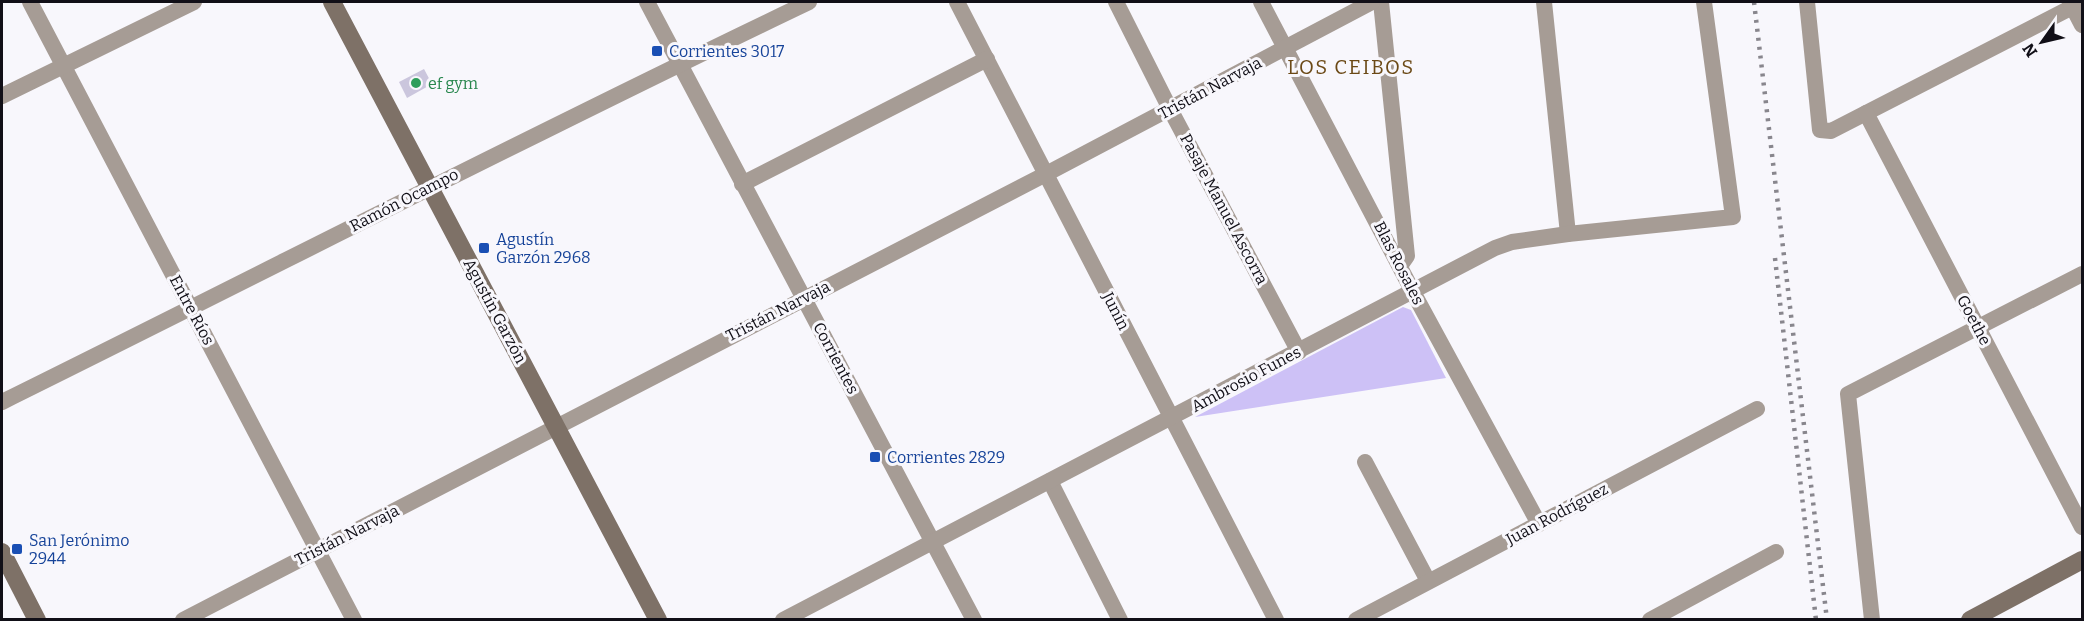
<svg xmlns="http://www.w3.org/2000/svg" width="2084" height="621" viewBox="0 0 2084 621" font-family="Bitter,serif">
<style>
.green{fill:#cdc1f6}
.building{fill:#cbc6dd}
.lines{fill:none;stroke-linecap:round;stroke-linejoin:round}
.street{stroke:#a69c95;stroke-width:16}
.secondary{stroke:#7e7167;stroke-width:18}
.rail{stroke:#88868d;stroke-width:4.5;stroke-dasharray:3 6;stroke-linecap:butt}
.transit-dot{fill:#1a4fb4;stroke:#f8f7fc;stroke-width:2}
.leisure-dot{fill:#2e9e5b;stroke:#f8f7fc;stroke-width:2}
.labels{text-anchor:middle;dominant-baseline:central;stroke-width:6;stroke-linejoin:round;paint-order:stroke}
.transit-label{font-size:16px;fill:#164399;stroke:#f8f7fc;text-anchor:start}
.leisure-label{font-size:16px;fill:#27864d;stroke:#f8f7fc;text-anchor:start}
.street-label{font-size:16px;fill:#110f17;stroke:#f8f7fc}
.quarter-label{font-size:20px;letter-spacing:1.5px;fill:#6b4916;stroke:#f8f7fc}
</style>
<rect width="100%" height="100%" fill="#f8f7fc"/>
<path class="green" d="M1403 307 1411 310 1446 378 1195 417Z"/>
<path class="building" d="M424 69 432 84 407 98 399 82Z"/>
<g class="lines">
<g class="street">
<path d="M30 2 354 620"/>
<path d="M647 2 974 620"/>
<path d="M957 2 1276 620"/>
<path d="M1116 2 1170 109 1299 352"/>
<path d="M1261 2 1413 292 1539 524"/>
<path d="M1381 2 1407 256 1400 266"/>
<path d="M1544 2 1568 234"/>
<path d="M1807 2 1820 130 1831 131 2082 2"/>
<path d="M2070 2 2082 25"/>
<path d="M2 96 194 2"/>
<path d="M1866 113 2082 527"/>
<path d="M742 184 987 59"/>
<path d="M2 402C271 269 538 131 809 2"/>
<path d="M1365 462 1428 581"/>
<path d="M1050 481 1120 620"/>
<path d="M183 620 1046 174 1372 2"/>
<path d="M783 620 1495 248 1512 242 1568 234 1733 217 1704 2"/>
<path d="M1356 620 1757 409"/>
<path d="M1650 620 1776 552"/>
<path d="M1872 620 1848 394 2082 274"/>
</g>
<g class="secondary">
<path d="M332 2 658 620"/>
<path d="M2 552 37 620"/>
<path d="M1970 620 2082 560"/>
</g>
<g class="rail">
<path d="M1754 2 1827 620"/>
<path d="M1775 258 1816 620"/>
</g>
</g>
<g class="transit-dot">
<rect x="651" y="45" width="12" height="12" rx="3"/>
<rect x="478" y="242" width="12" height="12" rx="3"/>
<rect x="869" y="451" width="12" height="12" rx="3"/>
<rect x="11" y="543" width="12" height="12" rx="3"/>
</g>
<circle class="leisure-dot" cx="416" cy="83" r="6"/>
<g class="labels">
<g class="transit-label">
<text x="669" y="51">Corrientes 3017</text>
<text x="496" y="239">Agustín<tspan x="496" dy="18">Garzón 2968</tspan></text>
<text x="887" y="457">Corrientes 2829</text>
<text x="29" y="540">San Jerónimo<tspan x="29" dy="18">2944</tspan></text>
</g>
<g class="leisure-label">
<text x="428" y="83">ef gym</text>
</g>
<g class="street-label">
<text transform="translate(1210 88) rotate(-28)">Tristán Narvaja</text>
<text transform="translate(404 200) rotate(-27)">Ramón Ocampo</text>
<text transform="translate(1224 209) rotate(62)">Pasaje Manuel Ascorra</text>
<text transform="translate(1399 263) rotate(63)">Blas Rosales</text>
<text transform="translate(192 310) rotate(62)">Entre Ríos</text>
<text transform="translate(495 311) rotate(62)">Agustín Garzón</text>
<text transform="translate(778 311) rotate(-27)">Tristán Narvaja</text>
<text transform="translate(1116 311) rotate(63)">Junín</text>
<text transform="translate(1974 320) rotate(62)">Goethe</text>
<text transform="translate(836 358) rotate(62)">Corrientes</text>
<text transform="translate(1246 379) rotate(-28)">Ambrosio Funes</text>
<text transform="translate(1557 514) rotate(-28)">Juan Rodríguez</text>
<text transform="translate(347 535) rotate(-27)">Tristán Narvaja</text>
</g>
<g class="quarter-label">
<text x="1351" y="67">LOS CEIBOS</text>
</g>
</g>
<rect width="2084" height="621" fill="none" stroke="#110f17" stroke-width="6"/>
<g transform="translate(2042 42) rotate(236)" stroke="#f8f7fc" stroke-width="4.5" paint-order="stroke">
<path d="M0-4.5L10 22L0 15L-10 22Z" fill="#110f17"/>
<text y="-9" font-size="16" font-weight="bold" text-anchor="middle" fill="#110f17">N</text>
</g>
</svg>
